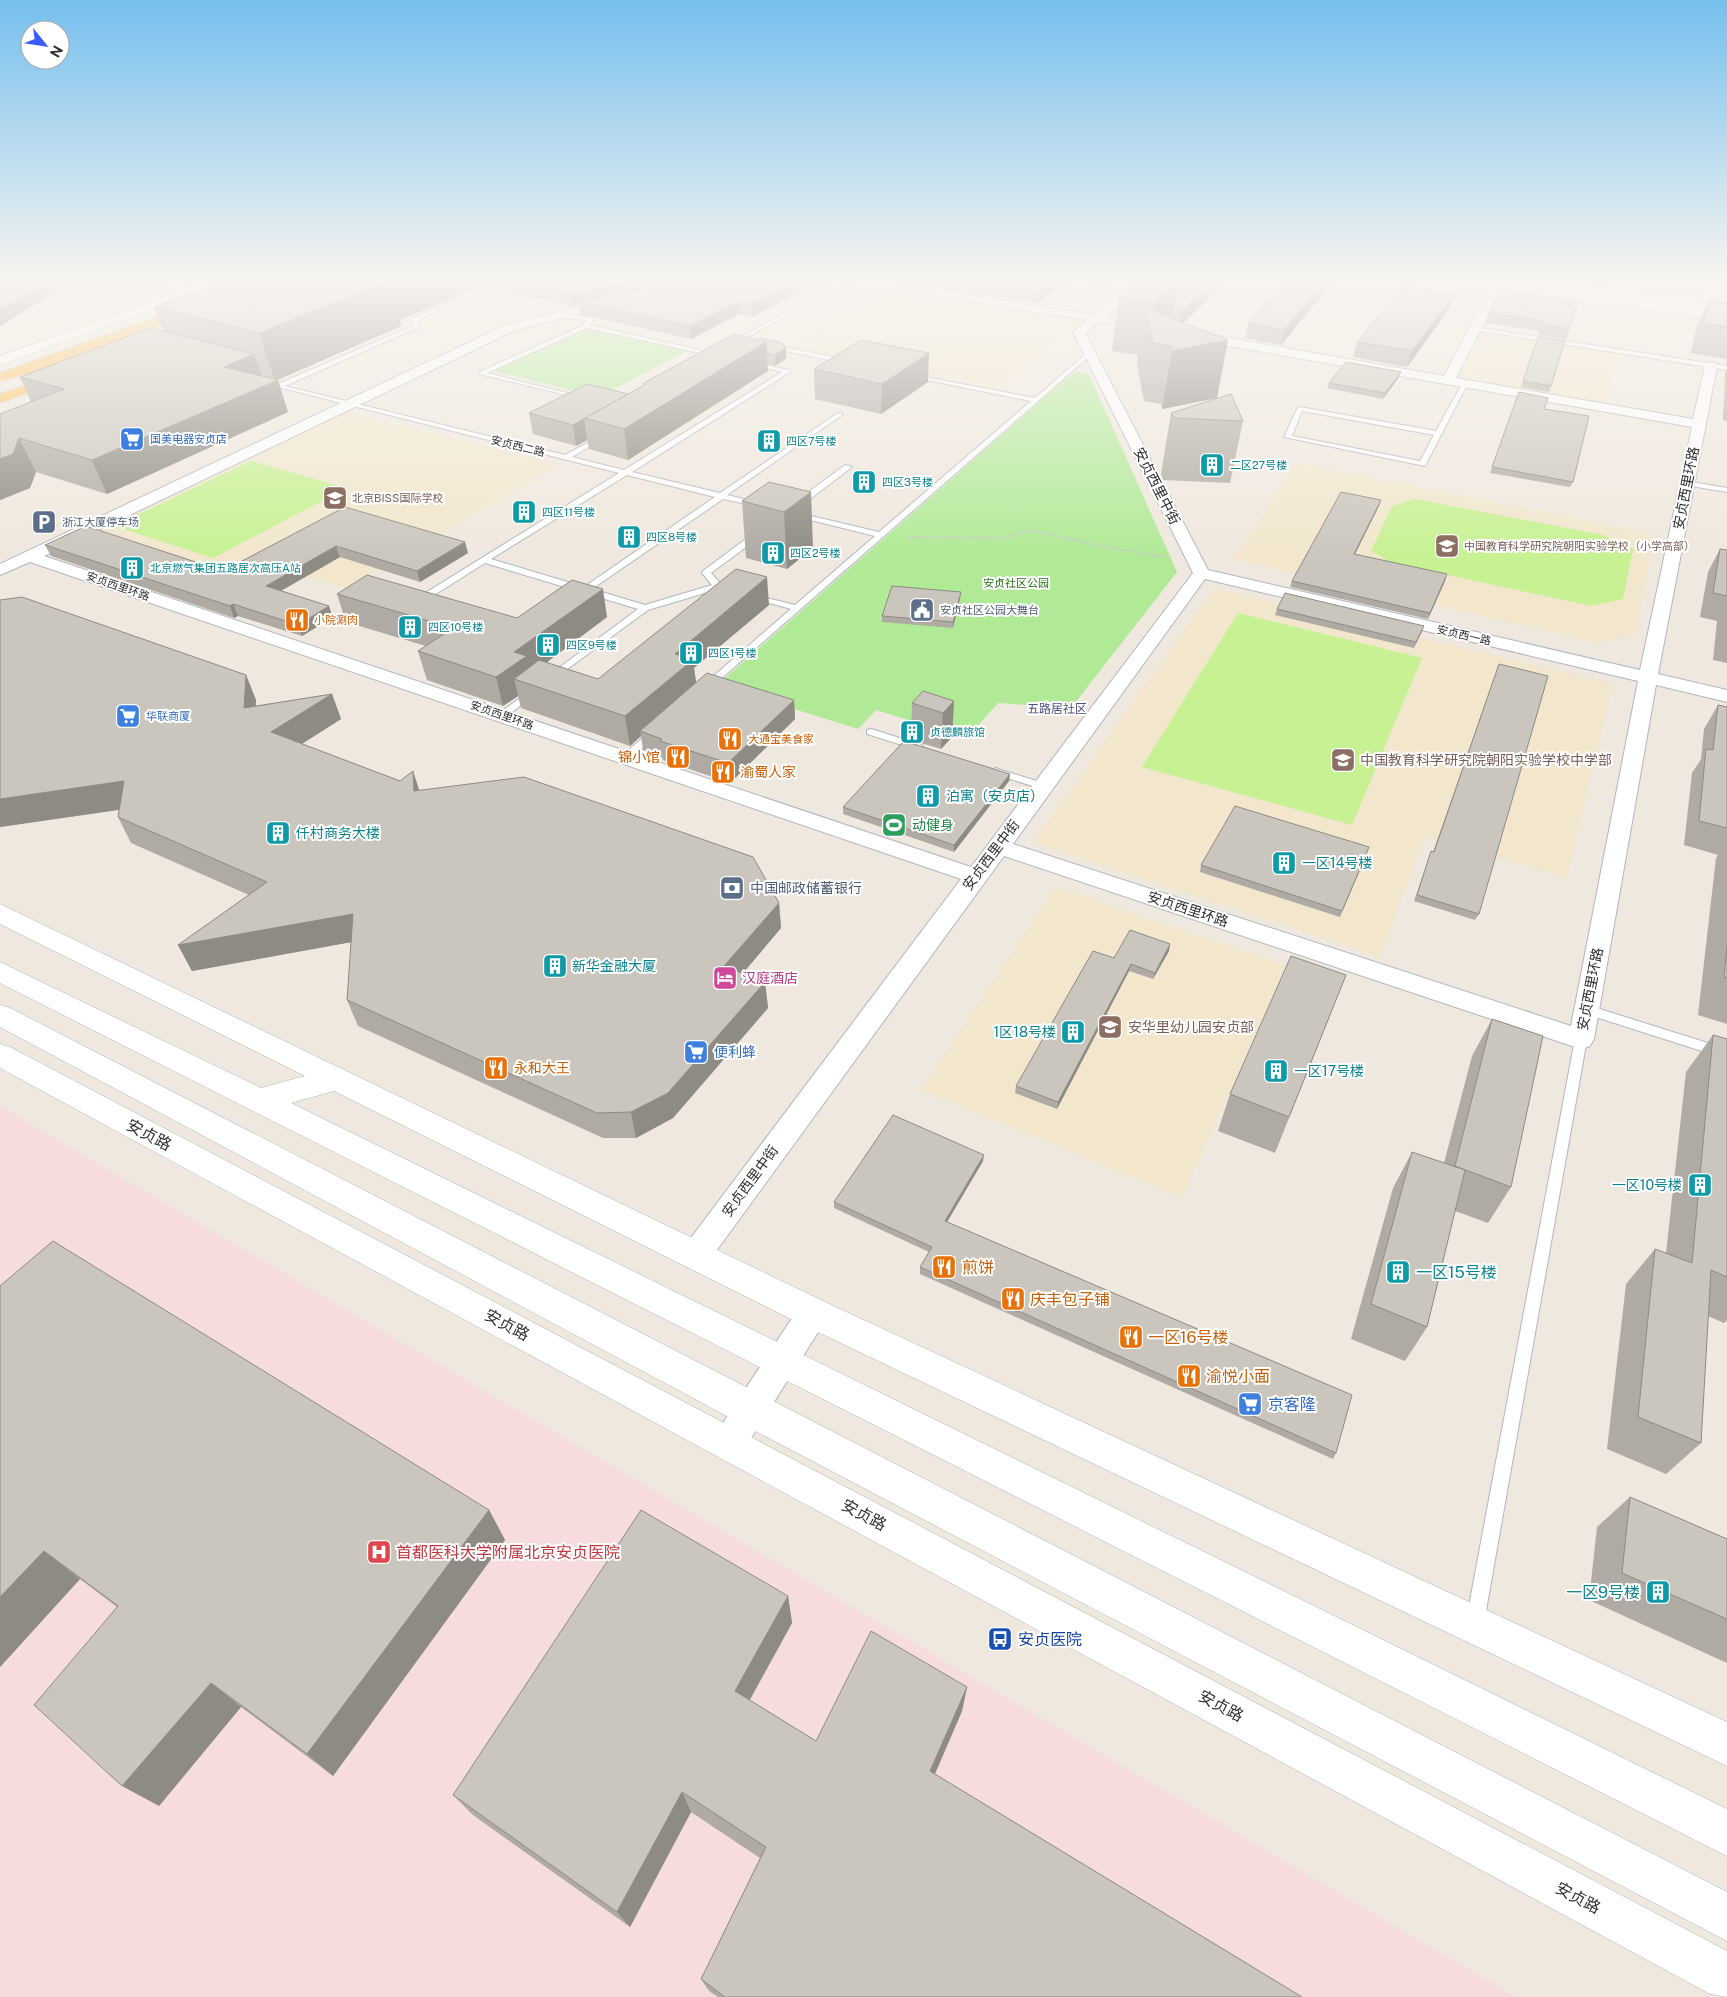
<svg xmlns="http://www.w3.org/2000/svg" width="1727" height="1997" viewBox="0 0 1727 1997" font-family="'Public Sans','Noto Sans SC',sans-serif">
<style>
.education{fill:#f2e7cd}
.medical{fill:#f6dcdc}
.green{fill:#b1ea97}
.pitch{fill:#c7f192}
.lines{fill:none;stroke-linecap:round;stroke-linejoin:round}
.service-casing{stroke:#b2b4c1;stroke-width:2}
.minor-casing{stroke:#b2b4c1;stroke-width:2}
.tertiary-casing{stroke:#b2b4c1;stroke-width:1}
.secondary-casing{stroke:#b2b4c1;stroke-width:1}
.trunk-casing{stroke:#c8c8c8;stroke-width:1}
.path{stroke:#c8c8c8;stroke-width:2;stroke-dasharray:2.5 2;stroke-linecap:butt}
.service{fill:#fff;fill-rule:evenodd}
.minor{fill:#fff;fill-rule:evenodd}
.tertiary{fill:#fff;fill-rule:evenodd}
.secondary{fill:#fff;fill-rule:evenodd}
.trunk{fill:#fec058;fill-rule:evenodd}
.wall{fill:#afaaa3}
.shaded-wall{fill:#8e8b84}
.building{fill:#cbc6bd;stroke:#8e8b84}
.labels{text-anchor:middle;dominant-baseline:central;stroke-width:4;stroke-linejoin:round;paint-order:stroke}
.far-shop-label{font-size:11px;fill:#366cbe;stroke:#fff;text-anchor:start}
.far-culture-label{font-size:11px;fill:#0d838f;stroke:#fff;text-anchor:start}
.far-street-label{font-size:11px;fill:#2d2d2d;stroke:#fff}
.far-education-label{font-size:11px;fill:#785e54;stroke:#fff;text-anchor:start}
.far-service-label{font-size:11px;fill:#4e5e75;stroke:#fff;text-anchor:start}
.far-park-label{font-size:11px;fill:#267215;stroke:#fff}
.far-food-label{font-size:11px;fill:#c56008;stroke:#fff;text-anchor:start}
.far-neighbourhood-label{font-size:12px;fill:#495182;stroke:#fff}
.street-label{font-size:14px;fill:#2d2d2d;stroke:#fff}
.food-label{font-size:14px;fill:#c56008;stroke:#fff;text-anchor:start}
.education-label{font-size:14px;fill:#785e54;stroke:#fff;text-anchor:start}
.culture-label{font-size:14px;fill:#0d838f;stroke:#fff;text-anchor:start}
.leisure-label{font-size:14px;fill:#27864d;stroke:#fff;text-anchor:start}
.service-label{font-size:14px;fill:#4e5e75;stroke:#fff;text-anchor:start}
.hotel-label{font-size:14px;fill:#b23c85;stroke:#fff;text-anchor:start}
.shop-label{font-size:14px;fill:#366cbe;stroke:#fff;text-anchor:start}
.near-street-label{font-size:16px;fill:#2d2d2d;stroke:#fff}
.near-food-label{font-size:16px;fill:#c56008;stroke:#fff;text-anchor:start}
.near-culture-label{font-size:16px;fill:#0d838f;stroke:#fff;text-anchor:start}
.near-shop-label{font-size:16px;fill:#366cbe;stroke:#fff;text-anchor:start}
.near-health-label{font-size:16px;fill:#be3a42;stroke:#fff;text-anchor:start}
.near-transit-label{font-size:16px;fill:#164399;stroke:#fff;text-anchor:start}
</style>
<rect width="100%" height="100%" fill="#efe8de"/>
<g class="education">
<path d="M883 291 1077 325 996 389 789 348Z"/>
<path d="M1484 333 1620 354 1604 404 1459 379Z"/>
<path d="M348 412 559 465 346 589 245 557 218 571 99 530Z"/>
<path d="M1298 463 1654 534 1636 634 1599 643 1233 559Z"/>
<path d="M1214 588 1613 684 1567 878 1425 836 1380 957 1033 843Z"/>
<path d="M1056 887 1286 965 1182 1198 921 1090Z"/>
</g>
<path class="medical" d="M0 1106 1516 1997H0Z"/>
<g class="green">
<path d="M586 328 687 351 599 397 494 371Z"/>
<path d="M1077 372 1089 374 1177 572 1071 708 998 703 967 738 876 710 858 729 717 685 1070 375Z"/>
</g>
<g class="pitch">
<path d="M251 461 347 488 213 558 114 526Z"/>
<path d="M1415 499 1603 535 1633 549 1623 599 1591 606 1393 563 1371 551 1392 506Z"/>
<path d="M1238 613 1422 658 1352 825 1142 767Z"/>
</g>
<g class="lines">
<defs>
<g id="service">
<path d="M456 280 492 285 419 320 417 328 285 386 565 455 602 435 606 437 604 438 572 457 624 470 782 372 750 364V362L790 370V372L632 472 720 493 838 413H842V415L727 495 761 503V507L723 499 592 589 645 605 712 585 702 573 703 571 755 532H761V536L711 573 721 584 735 588V592L718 589 648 610 551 681 546 678 548 676 638 609 485 563 420 604H414V600L619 473 262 383 265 381 278 384 412 326 414 318 483 286ZM627 475 715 497 584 587 491 559Z"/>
<path d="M842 280H848L745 339 752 341V343L736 340Z"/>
<path d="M556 314 590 317 593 319 590 325 721 355 718 357 587 328 487 373 583 397V399L479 374V372L584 325 586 320 554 317Z"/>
<path d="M1475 327 1727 366V370L1473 330Z"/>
<path d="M769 344 848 360 851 362 848 364 767 347Z"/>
<path d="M1088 352 1093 353 708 690H702V686L791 609 751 598V594L795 605 875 536 794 516V512L879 532 1031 401 912 377 910 374 1035 398Z"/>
<path d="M1463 382 1468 383 1425 466 1284 437 1297 409 1300 407 1436 431ZM1302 411 1434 435 1420 461 1292 436Z"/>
<path d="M845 465 852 467 801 506H795V502Z"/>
<path d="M1685 481 1727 488V492L1685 485Z"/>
<path d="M533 689 538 692 536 694 505 717H499V713Z"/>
<path d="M654 729 658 730V734L630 759H622V755Z"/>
<path d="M871 729 922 745 923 747 918 750 867 734V730Z"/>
<path d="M995 768 1046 784 1047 786 1042 789 991 773 990 771Z"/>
<path d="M1587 1005 1727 1049V1059L1583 1013 1581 1010Z"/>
<path d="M1581 1034 1586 1036 1587 1039 1484 1622 1482 1629 1475 1631 1468 1629 1466 1622 1575 1039 1576 1036Z"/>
</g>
<g id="minor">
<path d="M850 280H874L1094 315 1141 280H1152L1107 317 1112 320 1110 323 1099 322 1085 333 1208 570 1640 670 1692 427 1195 340 1189 336 1195 332 1444 376 1495 280H1506L1456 378 1693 419 1705 366 1711 362 1716 363 1717 366 1658 674 1727 690V702L1656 685 1594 1039 1590 1046 1581 1049 1572 1046 1004 856 706 1265 695 1269 684 1265 680 1256 684 1247 961 879 30 562 0 575V564L508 324 614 299 618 300V304L516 330 44 556 971 867 1193 573 1073 332 1087 320 856 283ZM1205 579 1638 681 1571 1026 1013 844Z"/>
<path d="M813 1299 824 1303 829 1313 824 1323 741 1454 729 1459 717 1454 712 1443 717 1432 802 1303Z"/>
</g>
<g id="tertiary">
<path d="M211 280H227L225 283 0 365V356Z"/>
<path d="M1465 280H1494L1727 313V321L1471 284Z"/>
<path d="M1631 280H1661L1727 288V296L1637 284Z"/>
<path d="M0 904 825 1302 1727 1722V1766L801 1324 334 1091 291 1103 1727 1809V1856L0 983V962L261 1088 305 1076 0 924Z"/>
<path d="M0 1005 10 1008 1727 1892V1941L738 1422 0 1027Z"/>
<path d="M0 1044 10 1047 1727 1951V1997L1710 1994 0 1068Z"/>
</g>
<path id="secondary" d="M1514 280H1543L1727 305V313L1520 284Z"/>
<g id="trunk">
<path d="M193 304 198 305 199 308 198 311 27 374 0 381V373Z"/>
<path d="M61 373 66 374 68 377 66 380 0 403V394Z"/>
</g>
</defs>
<use href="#service" class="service-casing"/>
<use href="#minor" class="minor-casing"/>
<use href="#tertiary" class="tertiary-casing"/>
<use href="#secondary" class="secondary-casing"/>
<use href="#trunk" class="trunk-casing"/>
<path class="path" d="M908 537 1002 538 1032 530 1100 546 1165 557"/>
<use href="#service" class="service"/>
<use href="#minor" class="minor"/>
<use href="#tertiary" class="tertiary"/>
<use href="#secondary" class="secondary"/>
<use href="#trunk" class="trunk"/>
</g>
<g class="wall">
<path d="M0 280H168L156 289 62 288 0 326Z"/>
<path d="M228 280H475L477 287 400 320 401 326 277 380 288 412 107 494 36 472 30 488 0 500V414L31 402 20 377 163 331 154 307Z"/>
<path d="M485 280H823L752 317 739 314 691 339 580 314 579 304 573 306 489 289 488 283 485 282Z"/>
<path d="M887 280H1069L1037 303Z"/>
<path d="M1091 280H1108L1098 289Z"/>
<path d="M1178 280H1222L1221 287 1183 323 1217 398 1162 409 1161 404 1144 401 1137 363 1138 355 1112 351 1119 296 1175 282Z"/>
<path d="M1334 281 1281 345 1245 338 1248 323Z"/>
<path d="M1501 290 1569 329 1566 339 1538 335 1540 331 1486 323 1489 313Z"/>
<path d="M1709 300 1727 303V365L1726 364V359L1691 353 1696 329Z"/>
<path d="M1449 309 1407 367 1353 357 1357 342Z"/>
<path d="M1538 337 1551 386 1549 392 1521 387Z"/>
<path d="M786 348V359L775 366 767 364 768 371 628 460 589 449 587 440 576 446 533 434 529 413 628 394 643 386Z"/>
<path d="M1727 368V421L1723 420 1725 372Z"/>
<path d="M814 369 928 382 881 414 815 399Z"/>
<path d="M1399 377 1383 399 1327 388 1329 383Z"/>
<path d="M1519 392 1544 409 1573 482 1570 487 1490 473Z"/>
<path d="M1171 413 1243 421 1230 483 1163 480 1161 474Z"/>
<path d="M769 482 813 548 787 569 746 558 742 501Z"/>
<path d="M1381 500 1379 506 1355 554 1445 581 1428 619 1290 587 1292 581Z"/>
<path d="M345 507 468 553 420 582 340 557 281 591 333 617 302 636 238 616 234 618 51 556 45 545 223 571Z"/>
<path d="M1720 549 1727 550V663L1713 660 1717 621 1700 617 1708 572Z"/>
<path d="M961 592 960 598 953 628 882 622V616Z"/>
<path d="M337 594 517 618 607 617 546 663 598 679 769 605 694 668 696 683 794 700 795 719 730 783 663 760 662 757 643 750 641 736 630 746 521 708 518 696 503 706 427 680 418 651 426 646 346 622Z"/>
<path d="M0 600 246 675 256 700 255 706 332 694 341 719 302 744 400 781 413 771 419 790 779 903 781 928 743 973 765 982 768 1008 673 1118 636 1138H603L358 1026 347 1000 351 942 192 971 178 945 249 895 131 843 118 817 119 810 0 827Z"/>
<path d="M1277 609 1422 632 1414 648 1275 615Z"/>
<path d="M1499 664 1479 914 1475 920 1414 901 1429 858 1431 851 1433 852Z"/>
<path d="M954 701 952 737 941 749 911 740 912 703Z"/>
<path d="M1718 705 1727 707V1024L1698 1015 1716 858 1718 855 1684 845 1692 773 1701 759 1704 729Z"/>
<path d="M1010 774 1009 781 954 852 843 814V807Z"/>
<path d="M1367 854 1340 917 1200 872 1201 865Z"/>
<path d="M1169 951 1153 979 1129 971 1057 1109 1015 1093 1016 1086 1114 958Z"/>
<path d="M1346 975 1275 1153 1218 1131 1230 1094Z"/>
<path d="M1492 1019 1511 1187 1488 1223 1455 1211 1427 1327 1405 1361 1351 1339 1393 1188 1412 1152 1444 1163 1472 1056Z"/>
<path d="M1713 1035 1727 1039V1320L1724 1323 1708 1316 1701 1443 1666 1474 1607 1449 1626 1284 1655 1249 1666 1253 1686 1072Z"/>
<path d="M983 1161 947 1222 1336 1453 1333 1459 920 1274V1267L929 1252 834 1208V1202Z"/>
<path d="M0 1286 489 1510 505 1540 333 1776 241 1707 159 1806 117 1607 80 1579 0 1667Z"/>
<path d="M1630 1497 1727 1539V1663L1589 1600 1597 1527Z"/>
<path d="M788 1596 792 1623 750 1700 816 1741 967 1687 962 1711 935 1774 1302 1997H718L709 1991 701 1979 760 1858 691 1812 630 1927 473 1815 453 1795Z"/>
</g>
<g class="shaded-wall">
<path d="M50 280H59L62 288 0 326V310Z"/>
<path d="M152 280H168L156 289Z"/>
<path d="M379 280H475L477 287 400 320 401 326 275 381 259 333Z"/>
<path d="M637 280H723L579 302V304L573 306 571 294Z"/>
<path d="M800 280H823L752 317 751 304Z"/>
<path d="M1054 280H1069L1037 303 1038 291Z"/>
<path d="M1099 280H1108L1098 289Z"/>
<path d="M1216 280H1222L1221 287 1179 327 1181 312Z"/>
<path d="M1326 280H1334L1281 345 1284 330Z"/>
<path d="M1177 282 1169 336 1151 331 1155 302Z"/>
<path d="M1454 295 1449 309 1407 367 1412 351Z"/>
<path d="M739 302V314L691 339 690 326Z"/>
<path d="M1228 340 1217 398 1162 409 1172 351Z"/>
<path d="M766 342 768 371 628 460 624 429Z"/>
<path d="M786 348V359L775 366V355Z"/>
<path d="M929 353 928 382 881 414 882 384Z"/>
<path d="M254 354 265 385 224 367Z"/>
<path d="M1401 372 1399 377 1383 399 1385 393Z"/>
<path d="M278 380 288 412 107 494 92 460Z"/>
<path d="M584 418 587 440 576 446 573 425Z"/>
<path d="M19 438 36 472 30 488 0 500V459Z"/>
<path d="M811 492 813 548 787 569 784 512Z"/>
<path d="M1381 500 1379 506 1352 560 1354 554Z"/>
<path d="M465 542 468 553 420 582 417 571Z"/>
<path d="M336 546 340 557 270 597 266 586Z"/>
<path d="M1447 574 1445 581 1428 619 1430 613Z"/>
<path d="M767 577 769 605 694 668 697 688 640 731 641 736 630 746 625 716 675 654Z"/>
<path d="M603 589 607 617 531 674 514 679 518 696 503 706 496 677 514 652Z"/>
<path d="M961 592 960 598 953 628V622Z"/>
<path d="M233 604 238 616 234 618 230 606Z"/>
<path d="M329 606 333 617 302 636 298 625Z"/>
<path d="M246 675 256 700 254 733 244 708Z"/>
<path d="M332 694 341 719 281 757 271 732Z"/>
<path d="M794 700 795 719 730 783 728 763Z"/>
<path d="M954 701 952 737 941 749 943 713Z"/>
<path d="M413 771 421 796 414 791Z"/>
<path d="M1010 774 1009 781 954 852V845Z"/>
<path d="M124 781 137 807 0 827V799Z"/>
<path d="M779 903 781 928 727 992 724 966Z"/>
<path d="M353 914 363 940 192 971 178 945Z"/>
<path d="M1170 944 1169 951 1153 979 1155 973Z"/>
<path d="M1131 964 1129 971 1057 1109 1058 1102Z"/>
<path d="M765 982 768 1008 673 1118 636 1138 631 1112Z"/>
<path d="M984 1155 983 1161 944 1227 945 1221Z"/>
<path d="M489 1510 505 1540 333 1776 307 1754Z"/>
<path d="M44 1551 80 1579 0 1667V1597Z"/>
<path d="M788 1596 792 1623 741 1715 735 1691Z"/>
<path d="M211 1683 241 1707 159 1806 122 1786Z"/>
<path d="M967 1687 962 1711 927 1792 930 1771Z"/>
<path d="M682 1792 691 1812 630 1927 617 1912Z"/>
</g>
<g class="building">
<path d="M0 280H50L0 310Z"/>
<path d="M228 280H385L390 281 259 333 154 307Z"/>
<path d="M501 280H637L571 294Z"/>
<path d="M702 280H800L751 304 739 302 690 326 579 302 663 284Z"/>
<path d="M964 280H1054L1038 291Z"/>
<path d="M1139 280H1162L1177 282 1155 302 1119 296Z"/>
<path d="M1178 280H1216L1181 312 1173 311 1177 282H1175Z"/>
<path d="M1288 280H1326L1284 330 1248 323Z"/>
<path d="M1403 287 1454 295 1412 351 1357 342Z"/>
<path d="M1501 290 1578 302 1569 329 1542 325 1543 321 1489 313Z"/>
<path d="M1709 300 1727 303V327L1704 324Z"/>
<path d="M1145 308 1228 340 1172 351 1171 346 1153 343Z"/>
<path d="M150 328 254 354 224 367 278 380 92 460 19 438 13 454 0 459V414L64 389 20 377Z"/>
<path d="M734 334 766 342 624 429 584 418 643 386 644 383Z"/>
<path d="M1538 337 1565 341 1551 386 1523 381Z"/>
<path d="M761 338 782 343 786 348 775 355 767 353 766 342 758 340Z"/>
<path d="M861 340 929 353 882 384 814 369Z"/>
<path d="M1346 362 1401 372 1385 393 1329 383Z"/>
<path d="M587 384 628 394 573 425 529 413Z"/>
<path d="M1519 392 1548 398 1544 409 1589 416 1573 482 1492 467Z"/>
<path d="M1231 394 1243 421 1174 418 1171 413Z"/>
<path d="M769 482 811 492 784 512 742 501Z"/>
<path d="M1341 492 1381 500 1354 554 1447 574 1430 613 1292 581Z"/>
<path d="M345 507 465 542 417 571 336 546 266 586 329 606 298 625 233 604 230 606 45 545 86 526 223 571Z"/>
<path d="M1720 549 1727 550V596L1713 593Z"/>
<path d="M736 569 767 577 675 654 694 659 625 716 514 679 539 660 598 679Z"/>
<path d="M367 575 517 618 572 580 603 589 514 652 527 656 496 677 418 651 453 628 337 594Z"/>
<path d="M892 586 961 592 953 622 882 616Z"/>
<path d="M1285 593 1424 626 1416 642 1277 609Z"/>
<path d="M22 597 246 675 244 708 332 694 271 732 400 781 413 771 414 791 524 777 753 857 779 903 724 966 765 982 668 1093 631 1112 597 1113 347 1000 353 914 178 945 267 882 118 817 124 781 0 799V600Z"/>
<path d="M1499 664 1548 676 1479 914 1417 895 1431 851 1434 852Z"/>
<path d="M707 673 794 700 728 763 660 741 662 739 640 731Z"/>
<path d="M923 691 954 701 943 713 912 703Z"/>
<path d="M1718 705 1727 707V828L1699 821 1706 749 1713 750Z"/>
<path d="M904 741 1010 774 954 845 843 807Z"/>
<path d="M1235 806 1369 847 1342 911 1201 865Z"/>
<path d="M1130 930 1170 944 1155 973 1131 964 1058 1102 1016 1086 1093 951 1114 958Z"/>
<path d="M1727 945V978L1724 977Z"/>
<path d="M1291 956 1346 975 1289 1117 1230 1094Z"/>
<path d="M1492 1019 1543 1036 1511 1187 1455 1166Z"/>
<path d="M1713 1035 1727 1039V1277L1711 1270 1701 1443 1638 1417 1655 1249 1692 1263Z"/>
<path d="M893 1115 984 1155 945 1221 1352 1395 1336 1453 920 1267 932 1247 834 1202Z"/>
<path d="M1412 1152 1465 1170 1427 1327 1371 1304Z"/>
<path d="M53 1241 489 1510 307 1754 211 1683 122 1786 34 1705 118 1606 44 1551 0 1597V1286Z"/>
<path d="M1630 1497 1727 1539V1619L1622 1573Z"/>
<path d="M641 1510 788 1596 735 1691 816 1741 871 1631 967 1687 930 1771 1302 1997H725L701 1979 766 1847 682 1792 617 1912 453 1795Z"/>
</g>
<linearGradient id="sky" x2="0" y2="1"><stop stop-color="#75bfee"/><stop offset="0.5" stop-color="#f8f5f0"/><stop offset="1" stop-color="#f8f5f0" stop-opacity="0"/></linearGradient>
<rect width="1727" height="559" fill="url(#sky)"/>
<defs>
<symbol id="supermarket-square" viewBox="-11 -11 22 22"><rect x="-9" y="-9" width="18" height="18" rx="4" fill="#3f7fe0" stroke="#fff"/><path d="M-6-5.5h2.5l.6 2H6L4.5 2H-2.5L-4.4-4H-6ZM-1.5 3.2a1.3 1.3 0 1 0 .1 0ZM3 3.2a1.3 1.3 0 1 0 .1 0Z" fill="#fff"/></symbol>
<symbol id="building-square" viewBox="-11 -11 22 22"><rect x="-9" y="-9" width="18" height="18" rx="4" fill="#0f9aa8" stroke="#fff"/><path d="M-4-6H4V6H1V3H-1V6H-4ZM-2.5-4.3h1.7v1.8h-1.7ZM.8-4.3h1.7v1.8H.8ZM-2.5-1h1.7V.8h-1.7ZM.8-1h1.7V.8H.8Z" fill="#fff"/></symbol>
<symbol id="school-square" viewBox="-11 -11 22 22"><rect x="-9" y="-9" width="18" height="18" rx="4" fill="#8d6e63" stroke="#fff"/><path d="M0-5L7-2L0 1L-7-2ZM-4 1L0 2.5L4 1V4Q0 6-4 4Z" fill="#fff"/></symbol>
<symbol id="parking-square" viewBox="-11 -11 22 22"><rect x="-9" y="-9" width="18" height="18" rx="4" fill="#5c6f8a" stroke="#fff"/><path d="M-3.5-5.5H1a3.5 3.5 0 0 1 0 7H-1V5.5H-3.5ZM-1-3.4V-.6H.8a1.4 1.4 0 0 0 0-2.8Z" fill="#fff"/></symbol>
<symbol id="civic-square" viewBox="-11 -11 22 22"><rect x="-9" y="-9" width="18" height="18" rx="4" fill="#5c6f8a" stroke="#fff"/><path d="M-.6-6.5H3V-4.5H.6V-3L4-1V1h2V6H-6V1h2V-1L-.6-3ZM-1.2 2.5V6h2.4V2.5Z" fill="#fff"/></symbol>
<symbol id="restaurant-square" viewBox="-11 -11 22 22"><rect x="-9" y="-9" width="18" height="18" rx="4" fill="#e8710a" stroke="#fff"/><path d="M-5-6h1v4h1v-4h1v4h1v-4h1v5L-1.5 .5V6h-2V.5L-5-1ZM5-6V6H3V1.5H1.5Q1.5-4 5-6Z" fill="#fff"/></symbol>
<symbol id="stadium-square" viewBox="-11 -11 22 22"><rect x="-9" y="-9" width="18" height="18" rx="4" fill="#2e9e5b" stroke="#fff"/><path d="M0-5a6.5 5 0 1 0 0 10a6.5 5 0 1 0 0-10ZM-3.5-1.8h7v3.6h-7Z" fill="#fff"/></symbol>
<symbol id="bank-square" viewBox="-11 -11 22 22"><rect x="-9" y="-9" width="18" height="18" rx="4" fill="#5c6f8a" stroke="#fff"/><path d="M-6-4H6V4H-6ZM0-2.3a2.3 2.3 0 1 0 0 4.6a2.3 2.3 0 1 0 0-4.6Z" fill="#fff"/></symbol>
<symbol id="hotel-square" viewBox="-11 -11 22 22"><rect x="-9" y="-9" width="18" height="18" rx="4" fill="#d1479c" stroke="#fff"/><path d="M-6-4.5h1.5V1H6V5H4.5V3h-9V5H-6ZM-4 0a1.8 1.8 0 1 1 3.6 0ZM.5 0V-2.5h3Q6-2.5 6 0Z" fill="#fff"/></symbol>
<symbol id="hospital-square" viewBox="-11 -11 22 22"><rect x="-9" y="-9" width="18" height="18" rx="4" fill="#e0444e" stroke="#fff"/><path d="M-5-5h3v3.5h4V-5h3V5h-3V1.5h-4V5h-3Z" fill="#fff"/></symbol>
<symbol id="bus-square" viewBox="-11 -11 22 22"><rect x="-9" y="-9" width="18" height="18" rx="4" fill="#1a4fb4" stroke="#fff"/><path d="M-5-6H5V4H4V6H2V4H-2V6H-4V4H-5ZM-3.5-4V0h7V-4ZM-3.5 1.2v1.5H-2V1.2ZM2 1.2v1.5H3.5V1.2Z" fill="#fff"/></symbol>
</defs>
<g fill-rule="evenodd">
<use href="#supermarket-square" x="118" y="425" width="28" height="28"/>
<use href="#building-square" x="755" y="427" width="28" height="28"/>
<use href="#building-square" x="1198" y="451" width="28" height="28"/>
<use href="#building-square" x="850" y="468" width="28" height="28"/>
<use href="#school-square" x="321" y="484" width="28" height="28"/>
<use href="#building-square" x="510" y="498" width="28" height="28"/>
<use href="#parking-square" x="30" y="508" width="28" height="28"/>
<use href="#building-square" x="615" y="523" width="28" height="28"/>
<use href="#school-square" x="1433" y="532" width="28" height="28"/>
<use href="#building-square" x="759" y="539" width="28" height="28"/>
<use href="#building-square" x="118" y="554" width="28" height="28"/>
<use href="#civic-square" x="908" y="596" width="28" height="28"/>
<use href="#restaurant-square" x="283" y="606" width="28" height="28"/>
<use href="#building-square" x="396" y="613" width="28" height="28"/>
<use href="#building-square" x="534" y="631" width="28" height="28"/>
<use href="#building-square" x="677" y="639" width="28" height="28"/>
<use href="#supermarket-square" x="114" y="702" width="28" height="28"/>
<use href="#building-square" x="898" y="718" width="28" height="28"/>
<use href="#restaurant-square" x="716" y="725" width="28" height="28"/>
<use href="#restaurant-square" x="664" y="743" width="28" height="28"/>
<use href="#school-square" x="1329" y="746" width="28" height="28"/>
<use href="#restaurant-square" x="709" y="758" width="28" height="28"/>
<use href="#building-square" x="914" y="782" width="28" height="28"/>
<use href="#stadium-square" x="880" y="811" width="28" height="28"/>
<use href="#building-square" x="264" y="819" width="28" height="28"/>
<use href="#building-square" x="1270" y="849" width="28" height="28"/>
<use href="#bank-square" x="718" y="874" width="28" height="28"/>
<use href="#building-square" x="541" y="952" width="28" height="28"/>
<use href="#hotel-square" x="711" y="964" width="28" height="28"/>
<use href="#school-square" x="1096" y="1013" width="28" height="28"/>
<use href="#building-square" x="1059" y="1018" width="28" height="28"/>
<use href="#supermarket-square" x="682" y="1038" width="28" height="28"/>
<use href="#restaurant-square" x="482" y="1054" width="28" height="28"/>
<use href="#building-square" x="1262" y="1057" width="28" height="28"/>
<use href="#building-square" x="1686" y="1171" width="28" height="28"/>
<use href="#restaurant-square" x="930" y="1253" width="28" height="28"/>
<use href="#building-square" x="1384" y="1258" width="28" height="28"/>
<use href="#restaurant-square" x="999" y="1285" width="28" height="28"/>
<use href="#restaurant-square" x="1117" y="1323" width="28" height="28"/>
<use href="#restaurant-square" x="1175" y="1362" width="28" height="28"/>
<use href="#supermarket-square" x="1236" y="1390" width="28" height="28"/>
<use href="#hospital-square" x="365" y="1538" width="28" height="28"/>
<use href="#building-square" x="1644" y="1578" width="28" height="28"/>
<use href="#bus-square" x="986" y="1625" width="28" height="28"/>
</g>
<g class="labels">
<g class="far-shop-label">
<text x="150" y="439">国美电器安贞店</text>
<text x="146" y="716">华联商厦</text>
</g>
<g class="far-culture-label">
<text x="786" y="441">四区7号楼</text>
<text x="1230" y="465">二区27号楼</text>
<text x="882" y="482">四区3号楼</text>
<text x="542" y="512">四区11号楼</text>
<text x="646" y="537">四区8号楼</text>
<text x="790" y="553">四区2号楼</text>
<text x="150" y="568">北京燃气集团五路居次高压A站</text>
<text x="428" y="627">四区10号楼</text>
<text x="566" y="645">四区9号楼</text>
<text x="708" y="653">四区1号楼</text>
<text x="930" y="732">贞德麟旅馆</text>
</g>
<g class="far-street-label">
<text transform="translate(518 446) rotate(14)">安贞西二路</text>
<text transform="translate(118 586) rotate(19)">安贞西里环路</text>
<text transform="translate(1464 635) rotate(13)">安贞西一路</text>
<text transform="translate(502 715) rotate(19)">安贞西里环路</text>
</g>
<g class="far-education-label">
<text x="352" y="498">北京BISS国际学校</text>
<text x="1464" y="546">中国教育科学研究院朝阳实验学校（小学高部）</text>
</g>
<g class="far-service-label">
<text x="62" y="522">浙江大厦停车场</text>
<text x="940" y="610">安贞社区公园大舞台</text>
</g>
<g class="far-park-label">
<text x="1016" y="583">安贞社区公园</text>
</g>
<g class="far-food-label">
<text x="314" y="620">小院涮肉</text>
<text x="748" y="739">大通宝美食家</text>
</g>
<g class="far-neighbourhood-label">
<text x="1057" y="709">五路居社区</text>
</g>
<g class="street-label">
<text transform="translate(1157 486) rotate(63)">安贞西里中街</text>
<text transform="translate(1686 488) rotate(-79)">安贞西里环路</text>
<text transform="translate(991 855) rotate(-53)">安贞西里中街</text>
<text transform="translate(1188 909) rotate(18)">安贞西里环路</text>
<text transform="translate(1590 989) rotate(-79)">安贞西里环路</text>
<text transform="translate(750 1181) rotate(-54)">安贞西里中街</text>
</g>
<g class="food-label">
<text x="660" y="757" text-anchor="end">锦小馆</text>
<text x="740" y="772">渝蜀人家</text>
<text x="514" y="1068">永和大王</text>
</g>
<g class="education-label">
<text x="1360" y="760">中国教育科学研究院朝阳实验学校中学部</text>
<text x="1128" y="1027">安华里幼儿园安贞部</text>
</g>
<g class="culture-label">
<text x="946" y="796">泊寓（安贞店）</text>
<text x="296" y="833">仟村商务大楼</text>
<text x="1302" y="863">一区14号楼</text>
<text x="572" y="966">新华金融大厦</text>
<text x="1056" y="1032" text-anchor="end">1区18号楼</text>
<text x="1294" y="1071">一区17号楼</text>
<text x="1682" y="1185" text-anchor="end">一区10号楼</text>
</g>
<g class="leisure-label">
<text x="912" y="825">动健身</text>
</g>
<g class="service-label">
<text x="750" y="888">中国邮政储蓄银行</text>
</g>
<g class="hotel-label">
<text x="742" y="978">汉庭酒店</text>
</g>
<g class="shop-label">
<text x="714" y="1052">便利蜂</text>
</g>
<g class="near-street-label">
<text transform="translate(149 1135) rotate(28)">安贞路</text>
<text transform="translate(507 1325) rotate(28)">安贞路</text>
<text transform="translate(864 1515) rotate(28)">安贞路</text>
<text transform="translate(1221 1706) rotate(28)">安贞路</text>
<text transform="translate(1578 1898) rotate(28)">安贞路</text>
</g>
<g class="near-food-label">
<text x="962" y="1267">煎饼</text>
<text x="1030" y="1299">庆丰包子铺</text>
<text x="1148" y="1337">一区16号楼</text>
<text x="1206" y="1376">渝悦小面</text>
</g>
<g class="near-culture-label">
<text x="1416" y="1272">一区15号楼</text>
<text x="1640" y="1592" text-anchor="end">一区9号楼</text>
</g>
<g class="near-shop-label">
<text x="1268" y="1404">京客隆</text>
</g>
<g class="near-health-label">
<text x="396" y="1552">首都医科大学附属北京安贞医院</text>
</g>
<g class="near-transit-label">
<text x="1018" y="1639">安贞医院</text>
</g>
</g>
<g transform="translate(45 45) rotate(120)"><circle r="24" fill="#ffffff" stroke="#ababab"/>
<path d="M0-4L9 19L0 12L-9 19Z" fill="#3c5bff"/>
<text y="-8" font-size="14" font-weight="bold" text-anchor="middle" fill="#2d2d2d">N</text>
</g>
</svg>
